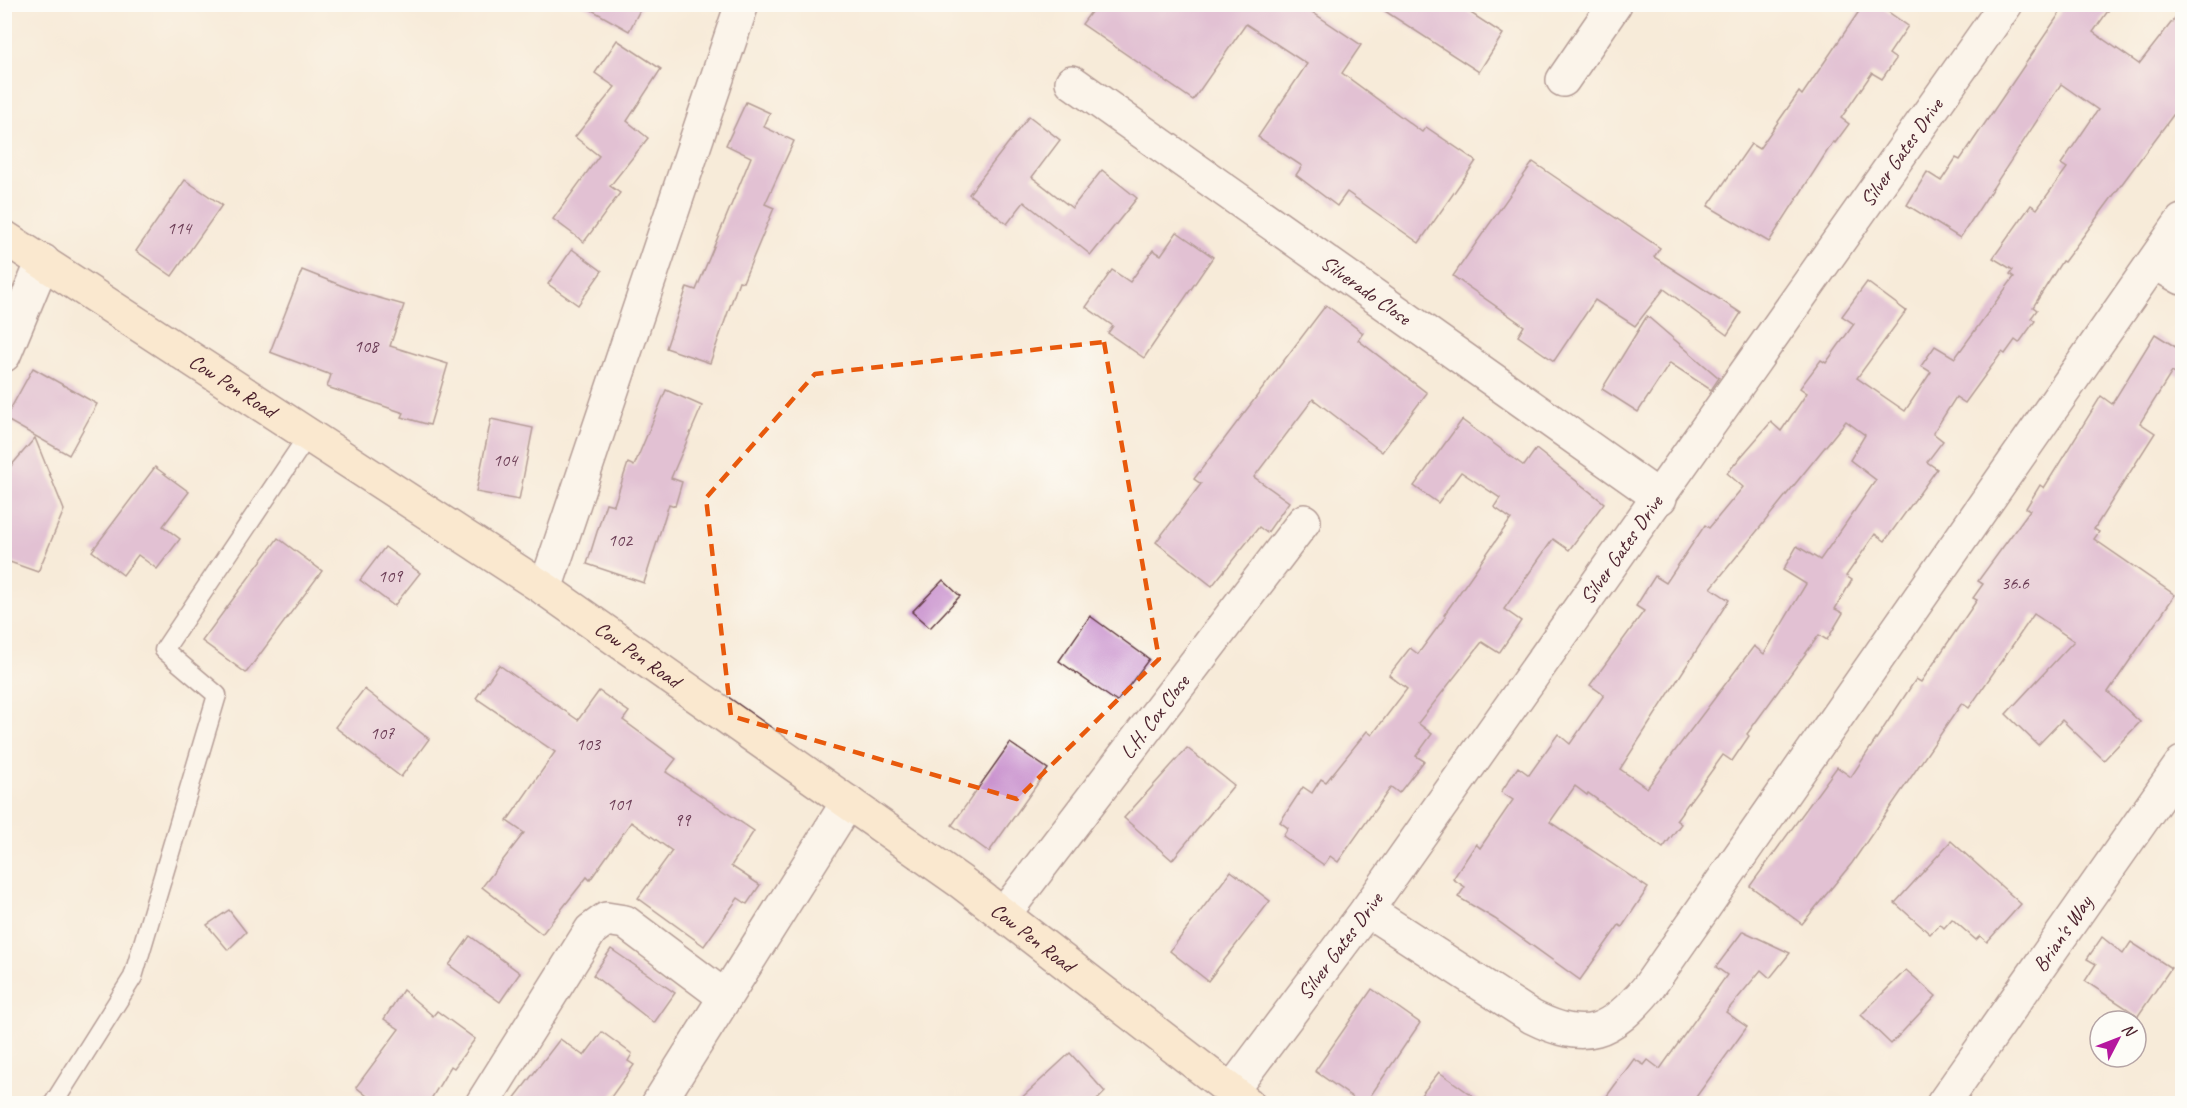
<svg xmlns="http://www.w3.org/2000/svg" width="2187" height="1108" viewBox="0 0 2187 1108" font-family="Caveat,sans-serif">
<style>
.building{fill:#c88fcd;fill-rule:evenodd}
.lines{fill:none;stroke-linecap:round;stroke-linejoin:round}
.service-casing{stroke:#643e45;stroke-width:21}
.minor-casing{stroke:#643e45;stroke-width:36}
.secondary-casing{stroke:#643e45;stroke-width:36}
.service{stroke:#fff;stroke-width:18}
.minor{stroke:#fff;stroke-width:33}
.secondary{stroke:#fce5c4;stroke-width:33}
.marked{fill:none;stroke:#e8590c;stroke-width:4.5;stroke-dasharray:12 8;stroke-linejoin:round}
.labels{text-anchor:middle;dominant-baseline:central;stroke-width:4.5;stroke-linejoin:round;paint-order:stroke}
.number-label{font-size:18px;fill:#6a3b54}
.street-label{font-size:21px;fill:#4a1f2b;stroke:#fdfcf7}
</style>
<rect width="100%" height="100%" fill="#fdfcf7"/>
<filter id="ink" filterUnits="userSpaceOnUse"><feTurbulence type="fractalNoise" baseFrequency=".0167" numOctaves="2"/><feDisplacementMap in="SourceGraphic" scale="12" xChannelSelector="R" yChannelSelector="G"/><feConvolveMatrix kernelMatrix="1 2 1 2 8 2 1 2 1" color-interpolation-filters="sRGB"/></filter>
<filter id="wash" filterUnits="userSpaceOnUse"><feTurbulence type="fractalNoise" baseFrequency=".008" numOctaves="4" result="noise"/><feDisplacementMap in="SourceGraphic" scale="24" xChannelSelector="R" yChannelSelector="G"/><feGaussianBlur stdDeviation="1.35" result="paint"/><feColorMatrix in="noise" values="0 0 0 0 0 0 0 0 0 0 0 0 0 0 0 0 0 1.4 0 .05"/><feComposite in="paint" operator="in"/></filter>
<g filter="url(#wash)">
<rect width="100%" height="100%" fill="#f7ebd9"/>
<g id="blocks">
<g class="building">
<path d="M581 4H643L629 31Z"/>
<path d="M1097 4H1300L1361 45 1342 73 1422 132 1426 127 1476 161 1419 243 1347 192 1337 206 1296 175 1302 166 1258 137 1307 64 1246 24 1193 100 1082 24Z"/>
<path d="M1374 4H1457L1503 34 1479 72Z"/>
<path d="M1864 4H1877L1908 26 1889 54 1896 59 1882 79 1872 73 1841 118 1849 124 1835 143 1833 142 1769 242 1708 206 1751 144 1759 149 1799 92 1802 95Z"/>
<path d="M2066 4H2113L2093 32 2139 64 2182 9V103L2064 262 2062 261 2033 307 2037 310 2031 318 2035 321 2019 343 2015 340 2005 354 2002 352 1965 403 1956 397 1933 433 1943 441 1927 462 1937 469 1885 541 1875 534 1846 576 1852 580 1835 609 1843 613 1827 640 1819 635 1747 734 1749 736 1732 761 1723 755 1676 820 1681 824 1663 848 1588 793 1587 795 1575 786 1550 822 1648 888 1622 927 1619 925 1580 980 1495 919 1458 897 1465 887 1453 879 1476 844 1480 848 1513 800 1501 792 1518 767 1529 775 1558 734 1570 744 1604 695 1590 685 1644 611 1636 606 1655 576 1666 583 1705 525 1709 528 1743 487 1727 473 1771 422 1781 431 1807 393 1800 388 1821 360 1826 363 1854 324 1842 316 1867 282 1906 311 1857 378 1905 411 1931 372 1921 366 1935 346 1955 358 2014 277 2010 274 2013 270 1993 258 2031 205 2037 209 2067 168 2061 164 2098 110 2061 84 1960 238 1907 205 1927 172 1941 181 1956 158 1960 160ZM1846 421 1865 435 1850 460 1876 480 1820 560 1797 546 1783 570 1806 584 1764 654 1754 646 1647 788 1620 769 1729 600 1711 588Z"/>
<path d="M617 40 661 69 627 121 648 138 610 186 620 193 584 242 553 219 599 156 575 137 615 87 595 73Z"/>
<path d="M746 102 770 113 764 127 794 141 765 204 774 208 743 282 739 281 710 363 666 348 687 287 696 290 751 157 726 145Z"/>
<path d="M1029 116 1060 140 1032 177 1072 208 1102 170 1137 198 1091 255 1024 202 1007 224 969 194Z"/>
<path d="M1533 162 1660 248 1654 257 1741 313 1727 335 1664 289 1635 326 1595 300 1554 361 1518 336 1524 326 1453 276Z"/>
<path d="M185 180 222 205 172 276 136 251Z"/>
<path d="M1177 232 1213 257 1144 358 1108 333 1113 326 1086 307 1112 270 1130 282 1153 250 1161 255Z"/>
<path d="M572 249 602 271 578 305 548 284Z"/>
<path d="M302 270 358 292 404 305 390 346 448 364 430 425 402 417 404 413 327 387 331 375 270 352Z"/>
<path d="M1326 305 1363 333 1358 340 1427 393 1382 452 1313 399 1254 477 1289 502 1267 533 1259 527 1212 586 1156 542 1201 484 1194 479Z"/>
<path d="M1647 316 1719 378 1711 390 1670 363 1638 412 1602 389Z"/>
<path d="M2155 334 2182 351V379L2172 372 2140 423 2155 433 2094 529 2099 532 2094 539 2175 595 2108 692 2140 722 2104 760 2062 720 2038 745 2006 714 2074 641 2034 614 1969 708 1962 703 1852 863 1802 924 1750 886 1837 767 1851 777 1916 679 1921 682 1977 600 1973 598 1983 584 1978 581 2030 510 2026 508 2040 485 2044 488 2101 396 2112 404Z"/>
<path d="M33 368 97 404 69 455 5 419Z"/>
<path d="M666 390 702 406 671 478 682 482 675 506 669 504 644 583 587 564 606 503 614 505 628 463 634 466Z"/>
<path d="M491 419 533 428 519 500 476 492Z"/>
<path d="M1462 420 1524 466 1536 449 1604 503 1569 550 1553 539 1504 609 1521 621 1499 653 1482 642 1418 723 1432 734 1416 756 1424 761 1399 793 1391 787 1338 862 1330 856 1324 865 1283 836 1288 828 1280 822 1303 787 1312 793 1321 779 1326 782 1367 731 1372 735 1407 689 1389 675 1410 648 1418 654 1446 616 1444 615 1511 519 1494 507 1500 498 1461 472 1438 503 1414 486Z"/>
<path d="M35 438 64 510 38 572 4 560V474Z"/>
<path d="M155 467 189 492 163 526 180 539 157 569 138 555 123 575 92 551Z"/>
<path d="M278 538 322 571 246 673 202 641Z"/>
<path d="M385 547 420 573 394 606 360 580Z"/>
<path d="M943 580 960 596 930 628 912 612Z"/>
<path d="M1090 616 1149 659 1117 702 1059 661Z"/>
<path d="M499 665 578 720 599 691 629 712 623 720 676 759 666 772 754 831 731 866 760 885 747 904 738 898 704 946 638 898 672 851 631 822 590 880 587 877 542 934 482 887 524 833 507 821 555 752 476 698Z"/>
<path d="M364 689 429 739 401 777 335 727Z"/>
<path d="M1010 743 1048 769 989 852 952 825Z"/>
<path d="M1187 748 1234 785 1172 860 1124 818Z"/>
<path d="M1951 841 2021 904 1987 942 1980 936 1976 940 1952 919 1944 928 1940 924 1930 934 1895 903Z"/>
<path d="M1231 871 1270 901 1208 981 1170 951Z"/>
<path d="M229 910 246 932 228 950 207 925Z"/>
<path d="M1743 931 1790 953 1770 978 1761 970 1726 1012 1747 1027 1691 1104H1601L1634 1059 1644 1065 1648 1060 1660 1069 1727 975 1716 967Z"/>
<path d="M470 936 520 973 500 1002 449 965Z"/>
<path d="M2102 937 2123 954 2131 942 2171 968 2138 1016 2085 981 2096 964 2087 959Z"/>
<path d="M611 949 675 993 654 1023 593 975Z"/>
<path d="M1906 970 1936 996 1891 1044 1861 1015Z"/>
<path d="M1372 989 1420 1023 1365 1104H1362L1315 1071Z"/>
<path d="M403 990 433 1016 437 1011 475 1039 454 1068 451 1066 428 1104H377L356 1087 399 1029 384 1019Z"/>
<path d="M602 1032 632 1054 628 1061 634 1065 606 1104H510L560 1039 584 1056Z"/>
<path d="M1070 1053 1105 1092 1093 1104H1015Z"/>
<path d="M1439 1072 1484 1104H1414Z"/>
</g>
</g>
</g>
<g filter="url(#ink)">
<use href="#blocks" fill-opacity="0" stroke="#643e45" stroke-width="1.5"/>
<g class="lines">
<defs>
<path id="service" d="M53 1104 133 977 217 695 164 650 309 434"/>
<g id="minor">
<path d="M1563 80 1615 4"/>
<path id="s1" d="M1072 82 1660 498"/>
<path d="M2154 262 2182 278"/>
<path d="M4 355 43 261"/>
<path d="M545 589 742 4"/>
<path d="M1367 910 1532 1017C1586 1044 1610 1033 1648 988L2182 221"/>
<path id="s2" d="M1004 914 1304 521"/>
<path id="s3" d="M1232 1090 1367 910 2006 4"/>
<path d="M482 1104 591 930 606 919 625 922 725 997"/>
<path d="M658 1104 848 802"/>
<path id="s4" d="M1943 1104 2182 763"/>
</g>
<g id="secondary">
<path id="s5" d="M4 237 545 589 961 882 1248 1104"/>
</g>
</defs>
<use href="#service" class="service-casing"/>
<use href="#minor" class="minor-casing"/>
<use href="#secondary" class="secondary-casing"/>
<use href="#service" class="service"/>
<use href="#minor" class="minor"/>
<use href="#secondary" class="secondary"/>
</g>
</g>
<path d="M0 0H2187V1108H0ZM1104 342 1159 659 1017 799 731 716 706 498 815 374Z" fill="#f7ebd9" fill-opacity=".55" fill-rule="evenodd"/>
<path class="marked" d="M1104 342 1159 659 1017 799 731 716 706 498 815 374Z"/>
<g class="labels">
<g class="number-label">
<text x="179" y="228">114</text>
<text x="366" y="346">108</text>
<text x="505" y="460">104</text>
<text x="620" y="540">102</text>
<text x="390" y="576">109</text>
<text x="2015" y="583">36.6</text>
<text x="382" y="733">107</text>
<text x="588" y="744">103</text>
<text x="619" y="804">101</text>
<text x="682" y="820">99</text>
</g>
<g class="street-label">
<text stroke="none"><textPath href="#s3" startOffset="1152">Silver Gates Drive</textPath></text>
<text stroke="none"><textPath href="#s1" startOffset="360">Silverado Close</textPath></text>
<text stroke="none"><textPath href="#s5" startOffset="273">Cow Pen Road</textPath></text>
<text stroke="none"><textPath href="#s3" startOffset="666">Silver Gates Drive</textPath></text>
<text stroke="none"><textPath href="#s5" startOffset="759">Cow Pen Road</textPath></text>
<text stroke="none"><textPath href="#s2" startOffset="248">L.H. Cox Close</textPath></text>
<text stroke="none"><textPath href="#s4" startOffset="208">Brian's Way</textPath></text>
<text stroke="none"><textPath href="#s5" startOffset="1245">Cow Pen Road</textPath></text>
<text stroke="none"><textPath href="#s3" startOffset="180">Silver Gates Drive</textPath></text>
</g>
</g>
<rect width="2187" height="1108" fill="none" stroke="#fdfcf7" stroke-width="24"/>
<g transform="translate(2118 1039) rotate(48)"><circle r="28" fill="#fdfcf7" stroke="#b5a4a5" stroke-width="1.5"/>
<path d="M0-4.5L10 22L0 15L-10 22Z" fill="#b5179e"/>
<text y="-9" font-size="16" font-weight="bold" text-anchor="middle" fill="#4a1f2b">N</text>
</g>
</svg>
